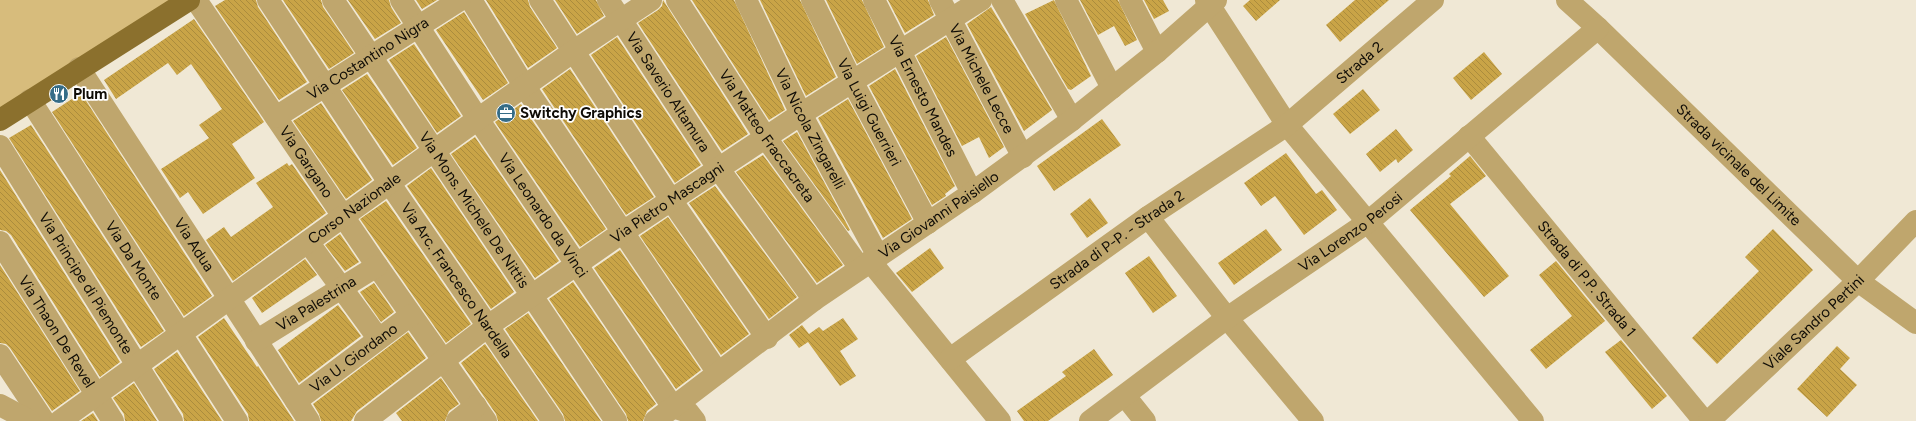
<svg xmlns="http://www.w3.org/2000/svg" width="1916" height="421" viewBox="0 0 1916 421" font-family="Figtree,sans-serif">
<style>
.park{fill:#d7bc7c}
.building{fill:url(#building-back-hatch)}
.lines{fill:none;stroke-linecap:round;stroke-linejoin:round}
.minor{stroke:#bfa66d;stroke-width:22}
.major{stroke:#8b702d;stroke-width:22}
.labels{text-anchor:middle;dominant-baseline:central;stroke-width:3.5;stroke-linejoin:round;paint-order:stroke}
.street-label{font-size:15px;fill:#0f0c06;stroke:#fff}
.poi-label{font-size:15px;font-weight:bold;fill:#0f0c06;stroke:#fff;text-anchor:start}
</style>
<defs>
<pattern id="building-back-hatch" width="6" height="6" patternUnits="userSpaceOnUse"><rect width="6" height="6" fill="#c9a447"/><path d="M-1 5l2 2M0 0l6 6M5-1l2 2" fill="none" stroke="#ab8c3d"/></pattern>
</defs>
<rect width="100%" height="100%" fill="#f0e8d5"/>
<path class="park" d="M0 0H170L0 108Z"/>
<g class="building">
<path d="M225 0H256L258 7 307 82 279 100 215 6Z"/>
<path d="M283 0H321L323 7 354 53 329 69Z"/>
<path d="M348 0H389L391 7 401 23 375 39Z"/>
<path d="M416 0H437L422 9Z"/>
<path d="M486 0H528L530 7 557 48 528 68Z"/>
<path d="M555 0H596L604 16 577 34Z"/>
<path d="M663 0 748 134 722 151 638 23 658 10 662 6Z"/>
<path d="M692 0H734L785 110 769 120Z"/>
<path d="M760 0H800L836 77 806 96Z"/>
<path d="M826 0H862L884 47 857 64Z"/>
<path d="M888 0H928L934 15 905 33Z"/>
<path d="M1054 0 1091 76 1071 90 1068 89 1025 14Z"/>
<path d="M1080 0H1118L1137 40 1125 46 1114 26 1098 35Z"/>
<path d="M1144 0H1163L1169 11 1154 19Z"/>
<path d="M1250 0H1280L1256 21 1243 6Z"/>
<path d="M1355 0H1389L1340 42 1326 25Z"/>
<path d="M991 7 1052 110 1024 131 967 24Z"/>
<path d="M464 12 508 83 483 100 436 30Z"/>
<path d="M194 19 264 122 232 144 255 178 203 214 188 192 180 198 161 169 209 138 199 125 222 109 191 64 177 75 168 63 116 99 104 80Z"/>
<path d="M617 37 701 165 675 183 591 55Z"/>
<path d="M946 37 1004 147 989 158 979 137 962 146 916 56Z"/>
<path d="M414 44 461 116 437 133 389 60Z"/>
<path d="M1484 52 1502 74 1471 100 1453 78Z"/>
<path d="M570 69 654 197 626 215 542 89Z"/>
<path d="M895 69 955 186 945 194 946 196 932 205 869 86Z"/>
<path d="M367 74 417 148 393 165 342 90Z"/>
<path d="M1363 89 1380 110 1350 134 1333 114Z"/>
<path d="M81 93 212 296 184 316 52 112Z"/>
<path d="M848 99 912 219 883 238 818 118Z"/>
<path d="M321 103 372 180 346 199 293 121Z"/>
<path d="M521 104 606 229 580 247 495 122Z"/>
<path d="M1102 119 1121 145 1054 191 1037 166Z"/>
<path d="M31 125 164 331 141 347 9 138Z"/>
<path d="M1396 129 1413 150 1398 163 1396 159 1380 172 1366 154Z"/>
<path d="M797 132 850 230 848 231 783 141Z"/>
<path d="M475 137 559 261 535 278 451 154Z"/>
<path d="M1286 153 1316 194 1322 190 1337 210 1304 235 1275 196 1261 206 1244 183Z"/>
<path d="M763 155 843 265 817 283 736 172Z"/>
<path d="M1470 156 1486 176 1450 204 1509 276 1484 297 1410 210 1451 176 1449 174Z"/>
<path d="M287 163 289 166 292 164 326 213 233 281 206 240 224 227 231 237 273 207 256 183Z"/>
<path d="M431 168 514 292 491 309 407 186Z"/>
<path d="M0 170 120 362 100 377 11 235 6 231 0 230Z"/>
<path d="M715 186 797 297 769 319 689 203Z"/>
<path d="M1090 198 1108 223 1087 238 1070 214Z"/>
<path d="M386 201 471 324 446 343 360 219Z"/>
<path d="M668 217 749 334 721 355 640 236Z"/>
<path d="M1266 229 1282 250 1234 285 1218 263Z"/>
<path d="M1773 229 1813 270 1717 364 1692 338 1759 271 1745 257Z"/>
<path d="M340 234 359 262 345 271 325 245Z"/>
<path d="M930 248 944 268 912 292 896 273Z"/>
<path d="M620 250 701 370 676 389 594 268Z"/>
<path d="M1149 256 1177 296 1153 313 1125 273Z"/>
<path d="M305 259 317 275 262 313 252 298Z"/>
<path d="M1556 261 1605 321 1546 369 1530 350 1572 316 1539 275Z"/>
<path d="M0 265 80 391 52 411 10 348 6 344 0 343Z"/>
<path d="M573 282 656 404 647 411 643 421H628L626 414 549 299Z"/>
<path d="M374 283 394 312 381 322 360 292Z"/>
<path d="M338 305 361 336 299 383 278 350Z"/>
<path d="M528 313 601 421H565L563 414 505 329Z"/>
<path d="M224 318 257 367 258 366 294 421H249L248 414 198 337Z"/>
<path d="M843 318 858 339 840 351 856 376 840 386 808 342 799 348 789 335 802 325 809 334 819 327 823 331Z"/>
<path d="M408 332 426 358 357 411 351 421H321L319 414 313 404Z"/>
<path d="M1621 340 1667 396 1652 409 1605 352Z"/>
<path d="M485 344 538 421H498L496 414 461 363Z"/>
<path d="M1837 346 1850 358 1840 369 1857 385 1827 417 1797 389Z"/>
<path d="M1094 349 1113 375 1048 421H1024L1017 411 1066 376 1062 372Z"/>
<path d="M177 352 222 421H184L183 414 154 369Z"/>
<path d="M441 378 459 404 449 411 445 421H402L396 413Z"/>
<path d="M134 383 157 421H125L124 414 113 398Z"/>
<path d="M93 413 98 421H81Z"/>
</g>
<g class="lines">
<g class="minor">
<path id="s1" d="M196 0 377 266 486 421"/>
<path id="s2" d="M268 0 390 184 553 421"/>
<path id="s3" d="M333 0 616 421"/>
<path id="s4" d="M401 0 478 119 673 407 688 412 695 421"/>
<path d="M471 0 525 87 718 373"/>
<path d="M540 0 671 200 767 338"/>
<path id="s5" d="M608 0 718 168 814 300"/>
<path id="s6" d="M677 0 766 138 860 268"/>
<path id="s7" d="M746 0 801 114 878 256"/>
<path id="s8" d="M812 0 852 81 928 223"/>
<path id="s9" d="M874 0 972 193"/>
<path id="s10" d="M940 0 1023 157"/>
<path d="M1002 0 1072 120"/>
<path d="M1066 0 1112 88"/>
<path d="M1130 0 1157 52"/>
<path d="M1206 0 1287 125 1533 421"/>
<path id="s11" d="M1567 0 1598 28 1858 281 1916 323"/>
<path id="s12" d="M79 68 309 421"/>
<path id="s13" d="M30 100 237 421"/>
<path id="s14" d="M276 117 460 0"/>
<path id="s15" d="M1469 136 1704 421"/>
<path id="s16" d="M0 146 172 421"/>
<path d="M1148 217 1227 318 1313 421"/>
<path id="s17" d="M0 242 113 421"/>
<path d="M308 242 378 338"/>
<path d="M870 261 1000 421"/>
<path id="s18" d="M256 341 377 266"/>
<path d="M0 355 44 421"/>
<path id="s19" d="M950 359 1148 217 1287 125 1433 0"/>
<path d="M1125 396 1145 421"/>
<path id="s20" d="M296 401 411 315"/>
<path d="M0 405 30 421"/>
<path id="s21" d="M60 421 478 119 574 51 651 0"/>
<path id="s22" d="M365 421 488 326 623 232 801 114 981 0"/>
<path d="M457 421 476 406"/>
<path id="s23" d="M655 421 814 300 972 193 1072 120 1157 52 1216 0"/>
<path id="s24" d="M1090 421 1227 318 1368 222 1598 28"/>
<path id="s25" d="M1709 421 1858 281 1916 221"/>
</g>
<path class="major" d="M0 120 189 0"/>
</g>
<defs>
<symbol id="restaurant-disc" viewBox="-11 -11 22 22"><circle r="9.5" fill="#356c87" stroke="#fff"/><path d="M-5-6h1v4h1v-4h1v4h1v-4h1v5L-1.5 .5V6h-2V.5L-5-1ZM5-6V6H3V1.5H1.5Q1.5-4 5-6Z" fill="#fff"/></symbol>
<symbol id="office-disc" viewBox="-11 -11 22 22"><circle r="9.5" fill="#356c87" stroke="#fff"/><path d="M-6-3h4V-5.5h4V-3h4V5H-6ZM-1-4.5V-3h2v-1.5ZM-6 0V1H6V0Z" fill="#fff"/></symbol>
</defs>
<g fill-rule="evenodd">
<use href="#restaurant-disc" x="48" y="83" width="22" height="22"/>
<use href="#office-disc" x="495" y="102" width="22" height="22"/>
</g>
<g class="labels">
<g class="street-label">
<text stroke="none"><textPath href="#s14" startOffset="109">Via Costantino Nigra</textPath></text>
<text stroke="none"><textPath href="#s19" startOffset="506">Strada 2</textPath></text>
<text stroke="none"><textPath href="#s10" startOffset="89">Via Michele Lecce</textPath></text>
<text stroke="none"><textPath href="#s5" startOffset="110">Via Saverio Altamura</textPath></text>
<text stroke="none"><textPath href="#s9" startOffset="108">Via Ernesto Mandes</textPath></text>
<text stroke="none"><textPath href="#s8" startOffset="126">Via Luigi Guerrieri</textPath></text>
<text stroke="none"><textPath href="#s7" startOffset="144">Via Nicola Zingarelli</textPath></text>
<text stroke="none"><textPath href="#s6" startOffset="163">Via Matteo Fraccacreta</textPath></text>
<text stroke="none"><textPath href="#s1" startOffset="196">Via Gargano</textPath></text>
<text stroke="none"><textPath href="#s11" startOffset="238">Strada vicinale del Limite</textPath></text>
<text stroke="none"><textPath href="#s22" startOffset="373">Via Pietro Mascagni</textPath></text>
<text stroke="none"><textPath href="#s21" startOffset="363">Corso Nazionale</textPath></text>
<text stroke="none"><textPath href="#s3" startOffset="253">Via Mons. Michele De Nittis</textPath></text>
<text stroke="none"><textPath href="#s4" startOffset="258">Via Leonardo da Vinci</textPath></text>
<text stroke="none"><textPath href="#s23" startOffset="351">Via Giovanni Paisiello</textPath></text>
<text stroke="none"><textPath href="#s24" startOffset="322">Via Lorenzo Perosi</textPath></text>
<text stroke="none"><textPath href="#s19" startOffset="205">Strada di P-P. - Strada 2</textPath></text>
<text stroke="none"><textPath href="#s12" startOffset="211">Via Adua</textPath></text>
<text stroke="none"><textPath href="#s13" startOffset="191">Via Da Monte</textPath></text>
<text stroke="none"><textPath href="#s15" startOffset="185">Strada di P.P. Strada 1</textPath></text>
<text stroke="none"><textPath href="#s2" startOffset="338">Via Arc. Francesco Nardella</textPath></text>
<text stroke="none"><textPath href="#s16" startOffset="162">Via Principe di Piemonte</textPath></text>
<text stroke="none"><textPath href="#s18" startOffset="71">Via Palestrina</textPath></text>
<text stroke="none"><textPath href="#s25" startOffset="144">Viale Sandro Pertini</textPath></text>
<text stroke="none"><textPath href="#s17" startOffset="106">Via Thaon De Revel</textPath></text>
<text stroke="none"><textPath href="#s20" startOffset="72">Via U. Giordano</textPath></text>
</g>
<g class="poi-label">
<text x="73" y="94">Plum</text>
<text x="520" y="113">Switchy Graphics</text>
</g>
</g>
</svg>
